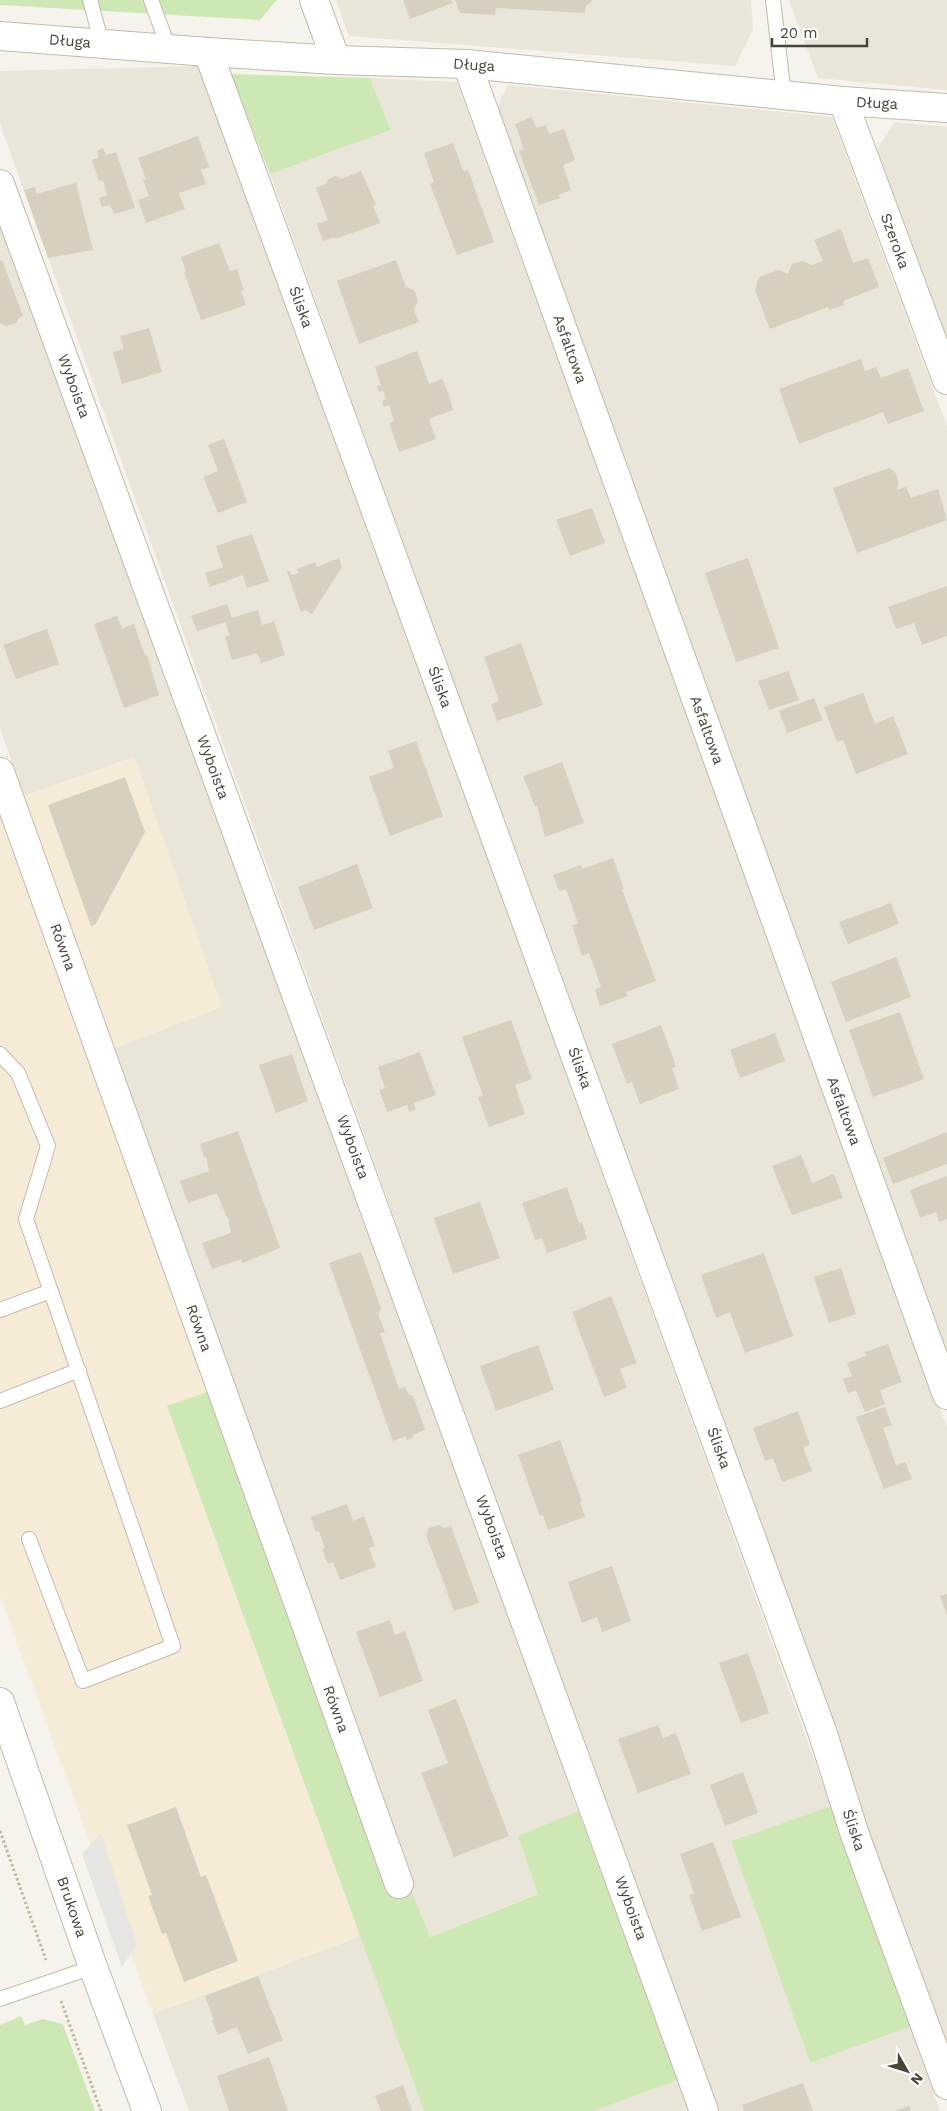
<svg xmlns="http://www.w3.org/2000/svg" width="947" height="2111" viewBox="0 0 947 2111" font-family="'Work Sans',sans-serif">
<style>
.residential{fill:#e9e5d9}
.commercial{fill:#f6ebd7}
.green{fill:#cde8b5}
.parking{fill:#e7e5e2}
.building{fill:#d7cfc0}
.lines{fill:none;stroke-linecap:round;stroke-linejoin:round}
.service-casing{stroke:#c1bbad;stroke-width:16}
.minor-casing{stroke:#c1bbad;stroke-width:30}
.tertiary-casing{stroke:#c1bbad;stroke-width:30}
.path{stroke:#c2b89f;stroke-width:3;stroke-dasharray:2.5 2.5;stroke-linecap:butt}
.service{stroke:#fff;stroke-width:14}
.minor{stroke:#fff;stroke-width:28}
.tertiary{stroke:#fff;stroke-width:28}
.labels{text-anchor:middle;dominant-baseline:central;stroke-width:4.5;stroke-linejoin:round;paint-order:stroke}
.street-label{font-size:15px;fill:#494439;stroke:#fff}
</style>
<rect width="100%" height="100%" fill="#f5f3eb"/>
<g class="residential">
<path d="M336 0H751L753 30 735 66 349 36Z"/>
<path d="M789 0H947V90L818 78Z"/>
<path d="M201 66 831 1806 731 1841 810 2063 910 2027 940 2111H716L0 124V71Z"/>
<path d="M370 78 457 82 947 1428V2051L270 174 391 130Z"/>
<path d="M508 85 832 117 947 426V1365L496 109Z"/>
<path d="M895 122 947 127V343L876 151Z"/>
<path d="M0 212 507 1608 578 1811 518 1836 539 1893 430 1937 410 1889 113 1049 134 757 24 796 0 728Z"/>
<path d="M361 1936 424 2111H189L153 2014Z"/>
<path d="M678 2080 689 2111H594Z"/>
</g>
<g class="commercial">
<path d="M135 757 222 1007 113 1049 24 796Z"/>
<path d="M0 815 209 1391 167 1406 361 1936 153 2014 0 1596Z"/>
</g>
<g class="green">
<path d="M0 0H277L260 20 0 5Z"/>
<path d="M231 74 370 78 391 130 270 174Z"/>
<path d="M209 1391 430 1937 538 1894 518 1836 578 1811 678 2080 594 2111H424L167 1406Z"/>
<path d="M831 1806 910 2027 810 2063 731 1841Z"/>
<path d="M21 2016 25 2025 43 2019 63 2024 95 2111H0V2025Z"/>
</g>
<path class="parking" d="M101 1834 137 1944 122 1967 82 1854Z"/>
<g class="building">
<path d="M403 0H451L453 3 410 19Z"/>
<path d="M455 0H593L586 6 585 13 496 8 495 15 460 13Z"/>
<path d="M532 117 536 128 546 125 549 134 564 129 575 160 563 165 571 190 559 195 560 198 539 205 519 151 524 149 515 124Z"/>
<path d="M198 136 209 167 201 170 206 184 179 193 185 209 146 223 138 200 149 196 143 180 146 179 138 158Z"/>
<path d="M453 143 463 171 468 170 494 242 457 255 430 184 434 182 424 153Z"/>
<path d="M103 148 106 155 116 152 135 208 114 214 110 205 102 207 99 198 107 195 103 180 99 181 92 160 99 158 97 151Z"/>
<path d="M361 171 376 205 373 206 380 223 335 239 334 237 323 241 317 224 328 220 316 188 326 184 328 179 336 176 341 179Z"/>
<path d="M76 183 93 250 48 258 24 190 35 187 36 194Z"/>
<path d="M841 229 853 263 868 258 879 287 843 301 844 305 829 310 828 307 770 329 755 290 759 277 779 270 788 274 792 264 802 261 812 265 823 261 814 240Z"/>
<path d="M219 243 230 271 237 269 244 290 241 291 246 305 201 320 184 272H186L181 257Z"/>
<path d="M2 260 23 316 20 317 16 323 6 326 0 323V261Z"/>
<path d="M396 260 406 287 415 291 418 301 414 310 419 322 359 344 337 281Z"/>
<path d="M149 328 162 372 122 384 113 352 124 349 120 336Z"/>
<path d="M417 351 429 384 442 379 449 395 453 410 429 419 436 439 399 452 389 423 394 421 389 405 384 407 382 401 386 399 383 391 379 392 377 386 381 385 375 367Z"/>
<path d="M861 359 865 371 876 367 881 378 908 368 924 411 888 424 883 412 799 444 779 389Z"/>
<path d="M224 439 247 502 218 513 203 477 218 471 208 445Z"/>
<path d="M889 468 895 472 899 483 897 490 906 487 911 498 938 489 947 520 857 553 833 488Z"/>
<path d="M592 508 605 543 570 556 556 520Z"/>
<path d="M252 534 269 581 247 588 243 575 210 587 205 573 223 567 216 546Z"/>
<path d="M339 558 342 567 312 614 306 610 301 612 287 572 290 571 291 575 299 573 297 569 315 562 317 567Z"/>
<path d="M748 558 779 648 736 662 705 573Z"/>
<path d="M947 586V636L922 645 914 623 896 629 888 607Z"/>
<path d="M227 604 232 618 258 610 262 625 274 621 285 655 261 663 257 653 232 660 225 637 230 635 225 622 197 631 191 616Z"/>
<path d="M117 616 122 629 134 624 145 656 147 655 159 695 124 708 94 624Z"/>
<path d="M47 629 59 664 16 679 3 645Z"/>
<path d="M521 643 543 705 497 721 491 704 499 701 484 657Z"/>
<path d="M788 671 799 700 769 710 758 681Z"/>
<path d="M863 693 875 724 893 716 908 754 856 774 843 740 837 742 824 707Z"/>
<path d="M814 698 823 720 787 733 779 711Z"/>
<path d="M416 741 443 816 390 836 369 777 394 768 388 751Z"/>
<path d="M562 762 584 823 545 837 537 806 535 807 523 776Z"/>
<path d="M125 777 145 832 95 925 91 926 48 805Z"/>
<path d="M613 858 624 889 622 890 656 981 626 992 628 996 600 1006 595 989 601 987 589 953 582 956 577 940 572 926 578 923 566 889 559 891 553 875 581 865 582 869Z"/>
<path d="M357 864 373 908 314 930 298 887Z"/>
<path d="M891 903 899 924 848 944 839 922Z"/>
<path d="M896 957 911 997 846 1022 831 982Z"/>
<path d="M900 1012 924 1079 873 1097 849 1030Z"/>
<path d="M511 1020 532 1079 515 1085 525 1114 489 1127 478 1097 483 1096 462 1037Z"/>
<path d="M661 1025 676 1066 672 1068 679 1089 640 1104 632 1082 627 1084 612 1044Z"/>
<path d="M775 1033 785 1061 740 1078 730 1050Z"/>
<path d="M420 1052 436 1095 413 1103 416 1109 409 1112 407 1105 387 1112 379 1090 385 1088 378 1067Z"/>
<path d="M292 1054 308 1101 276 1113 259 1065Z"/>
<path d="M238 1131 280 1248 242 1263 241 1259 212 1269 202 1243 231 1233 228 1218H227L217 1193 188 1203 180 1181 209 1171 206 1157H204L200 1144Z"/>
<path d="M947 1132V1164L893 1184 883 1158Z"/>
<path d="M801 1155 812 1183 834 1174 843 1198 792 1215 772 1166Z"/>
<path d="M947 1176V1219L939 1222 936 1212 920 1218 910 1190Z"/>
<path d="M567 1187 579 1223 582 1222 587 1239 547 1253 542 1238 535 1240 522 1203Z"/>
<path d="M480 1202 500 1258 453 1274 434 1218Z"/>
<path d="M361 1252 381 1308 378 1314 385 1332 380 1333 399 1389 405 1387 408 1394 413 1396 425 1430 412 1435 413 1437 407 1440 406 1436 393 1441 329 1263Z"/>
<path d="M764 1253 793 1336 745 1353 730 1312 716 1318 701 1275Z"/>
<path d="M841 1268 856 1314 829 1323 814 1277Z"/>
<path d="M611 1296 637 1363 620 1369 627 1388 604 1397 572 1312Z"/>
<path d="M888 1344 902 1382 880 1390 885 1404 865 1412 856 1390 848 1393 843 1379 852 1376 847 1363 866 1356 865 1352Z"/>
<path d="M538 1345 554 1390 496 1411 480 1366Z"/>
<path d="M885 1407 892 1425 883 1428 896 1465 905 1462 912 1479 884 1489 856 1417Z"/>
<path d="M798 1411 810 1445 803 1447 812 1471 782 1482 773 1458 765 1461 753 1428Z"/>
<path d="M560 1440 582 1501 580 1502 585 1517 548 1530 543 1515 540 1516 518 1455Z"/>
<path d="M347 1504 353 1521 364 1516 375 1546 369 1548 376 1567 340 1580 333 1562 328 1564 322 1549 325 1548 319 1531 316 1532 311 1517Z"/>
<path d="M439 1525 445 1528 451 1526 479 1603 454 1611 426 1535 429 1528Z"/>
<path d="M612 1566 631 1621 602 1632 597 1617 582 1623 568 1582Z"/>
<path d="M947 1594V1615L940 1596Z"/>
<path d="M390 1620 395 1635 405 1631 423 1681 380 1697 356 1632Z"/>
<path d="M748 1653 769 1713 741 1723 719 1663Z"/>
<path d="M456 1699 509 1836 454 1857 421 1773 448 1763 428 1710Z"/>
<path d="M658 1725 663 1738 676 1733 691 1774 638 1793 618 1739Z"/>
<path d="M743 1772 758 1813 725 1826 710 1785Z"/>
<path d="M176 1807 201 1877 206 1875 238 1961 184 1982 166 1933 162 1934 148 1896 152 1895 127 1825Z"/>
<path d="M713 1842 741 1917 702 1931 689 1895 694 1893 680 1854Z"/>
<path d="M258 1976 283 2040 248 2054 237 2027 218 2035 212 2021 214 2020 205 1996Z"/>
<path d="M269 2057 288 2111H229L217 2076Z"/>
<path d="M803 2083 813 2111H744L742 2105Z"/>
<path d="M403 2085 412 2111H381L375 2096Z"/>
<path d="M909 2106 911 2111H895Z"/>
</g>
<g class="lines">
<defs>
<g id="service">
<path d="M90 0 102 44"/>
<path d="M151 0 169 49"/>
<path d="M773 0 784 96"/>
<path d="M0 1054 18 1073 48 1146 26 1219 173 1646 83 1681 29 1539"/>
<path d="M0 1310 51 1291"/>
<path d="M0 1401 79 1370"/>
<path d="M0 1999 93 1967"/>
</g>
<g id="minor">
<path d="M314 0 336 60"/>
<path d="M0 36 208 52 336 60 467 64 843 101 947 108"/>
<path d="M208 52 822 1731 855 1835 947 2085"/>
<path d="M467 64 947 1395"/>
<path d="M843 101 947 380"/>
<path d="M0 184 704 2111"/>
<path d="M0 772 399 1884"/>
</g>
<path id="tertiary" d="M0 1702 93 1967 147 2111"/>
</defs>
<use href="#service" class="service-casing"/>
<use href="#minor" class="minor-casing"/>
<use href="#tertiary" class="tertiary-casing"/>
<g class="path">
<path d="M0 1831 46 1960"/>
<path d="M61 2001 101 2111"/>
</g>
<use href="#service" class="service"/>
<use href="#minor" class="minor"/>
<use href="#tertiary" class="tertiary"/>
</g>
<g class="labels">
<g class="street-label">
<text transform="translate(70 41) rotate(5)">Długa</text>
<text transform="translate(474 65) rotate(4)">Długa</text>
<text transform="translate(877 103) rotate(3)">Długa</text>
<text transform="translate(895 241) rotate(70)">Szeroka</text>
<text transform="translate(301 307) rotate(70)">Śliska</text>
<text transform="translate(570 349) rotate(70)">Asfaltowa</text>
<text transform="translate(74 386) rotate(70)">Wyboista</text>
<text transform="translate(440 687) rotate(70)">Śliska</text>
<text transform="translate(707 730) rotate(70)">Asfaltowa</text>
<text transform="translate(213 767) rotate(70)">Wyboista</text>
<text transform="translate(63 947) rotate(70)">Równa</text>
<text transform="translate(580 1068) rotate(70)">Śliska</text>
<text transform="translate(844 1111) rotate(70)">Asfaltowa</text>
<text transform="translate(353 1147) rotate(70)">Wyboista</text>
<text transform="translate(199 1328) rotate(70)">Równa</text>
<text transform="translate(719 1448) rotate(70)">Śliska</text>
<text transform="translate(492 1527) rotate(70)">Wyboista</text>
<text transform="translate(336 1709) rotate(70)">Równa</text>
<text transform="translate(854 1830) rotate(72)">Śliska</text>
<text transform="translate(72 1907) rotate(71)">Brukowa</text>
<text transform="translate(631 1908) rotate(70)">Wyboista</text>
</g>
</g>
<g transform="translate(907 2071) rotate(129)" stroke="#ffffff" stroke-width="4" paint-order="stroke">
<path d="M0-4L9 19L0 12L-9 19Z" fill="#494439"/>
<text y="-8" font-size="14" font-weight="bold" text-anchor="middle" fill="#494439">N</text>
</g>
<path d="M772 38v8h95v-8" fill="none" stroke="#494439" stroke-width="2.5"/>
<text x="780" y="38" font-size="15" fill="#494439" stroke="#ffffff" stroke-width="4" paint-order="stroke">20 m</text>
</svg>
